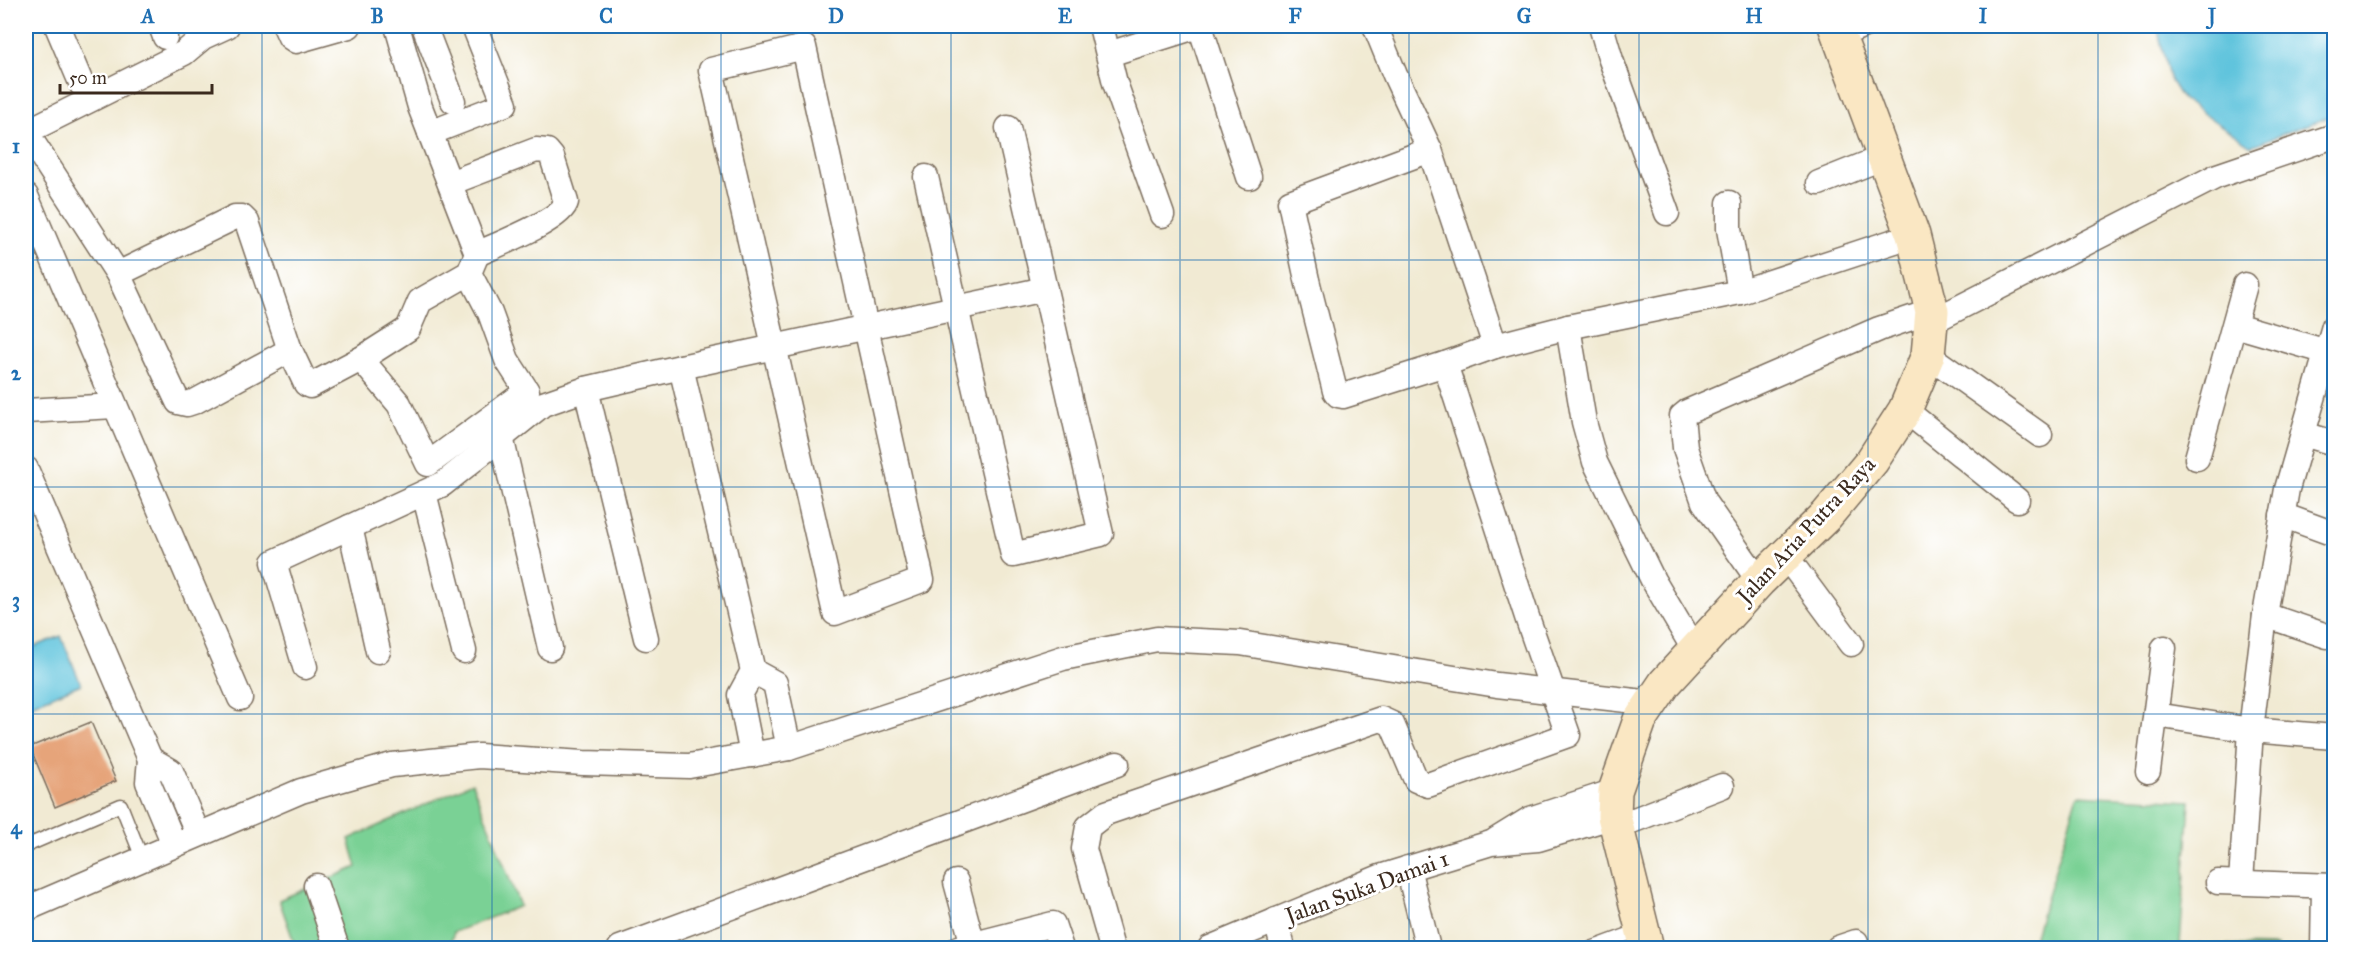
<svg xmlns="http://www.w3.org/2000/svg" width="2360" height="974" viewBox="0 0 2360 974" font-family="'IM FELL Great Primer',serif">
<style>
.green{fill:#7ad195;stroke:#5a7e5a;stroke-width:1.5}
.water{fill:#60c4dd;stroke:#4e777e;stroke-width:1.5}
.building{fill:#e6a47a}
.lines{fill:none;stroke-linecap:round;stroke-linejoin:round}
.lane-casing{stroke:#7b6d5d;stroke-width:15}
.street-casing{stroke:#7b6d5d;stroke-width:27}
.secondary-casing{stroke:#7b6d5d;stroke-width:36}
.lane{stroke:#fff;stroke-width:12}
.street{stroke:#fff;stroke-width:24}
.secondary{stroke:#fae7c3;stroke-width:33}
.grid{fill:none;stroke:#1f6fb2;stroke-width:1.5;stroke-opacity:0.55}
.labels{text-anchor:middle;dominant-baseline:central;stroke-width:6;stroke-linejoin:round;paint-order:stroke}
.street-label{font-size:22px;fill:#3b2a1e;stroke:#fff}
.neatline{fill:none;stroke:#1f6fb2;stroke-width:2}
.grid-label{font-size:20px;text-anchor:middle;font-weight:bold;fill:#1f6fb2}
</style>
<rect width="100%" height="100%" fill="#fff"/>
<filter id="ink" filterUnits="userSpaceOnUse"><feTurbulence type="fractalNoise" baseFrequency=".0167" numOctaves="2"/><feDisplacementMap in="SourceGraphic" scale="12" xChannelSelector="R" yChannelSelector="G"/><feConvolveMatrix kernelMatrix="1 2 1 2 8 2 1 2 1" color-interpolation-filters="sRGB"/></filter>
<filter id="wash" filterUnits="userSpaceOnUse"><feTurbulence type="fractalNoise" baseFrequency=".008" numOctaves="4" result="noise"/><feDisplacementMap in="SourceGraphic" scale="24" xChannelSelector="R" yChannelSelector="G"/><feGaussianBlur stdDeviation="1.35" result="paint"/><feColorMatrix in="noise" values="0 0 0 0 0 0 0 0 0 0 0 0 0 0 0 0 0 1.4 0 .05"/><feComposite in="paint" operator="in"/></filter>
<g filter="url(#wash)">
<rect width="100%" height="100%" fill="#f1ead3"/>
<g class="green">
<path d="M472 783 520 906 454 932 449 948H343L339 938 307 948H296L279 900 357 867 349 839Z"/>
<path d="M2078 795 2190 801 2180 944 2277 946 2278 948H2031Z"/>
</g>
<g class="water">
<path d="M2157 26H2334V115L2251 146 2182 99 2169 78Z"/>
<path d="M61 636 81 684 26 707V650Z"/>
</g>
<g id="blocks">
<path class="building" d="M91 722 116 781 55 807 30 747Z"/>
</g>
</g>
<g filter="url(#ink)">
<use href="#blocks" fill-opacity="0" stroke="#7b6d5d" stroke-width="1.5"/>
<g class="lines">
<defs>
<g id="lane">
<path d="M1842 41 1877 26"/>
<path d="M26 846 121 805 142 858"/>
<path d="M1591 948 1640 930"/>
</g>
<g id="street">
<path d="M57 26 82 85"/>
<path d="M161 26 165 37"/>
<path d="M227 26 203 37 184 53 26 132 118 274 235 217H242L247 222 290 350 306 384 310 386 361 359"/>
<path d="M285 26 290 37 296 41 349 26"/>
<path d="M397 26 420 107 477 254 469 273 420 301 408 329 361 359 399 404 428 464 527 391 507 360 490 313 469 273"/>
<path d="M424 26 453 101"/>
<path d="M1101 26 1115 83 1162 215"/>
<path d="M1200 26 1249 177"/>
<path d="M1375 26 1395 75 1430 150 1495 346"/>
<path d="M1601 26 1611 60 1667 213"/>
<path d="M804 47 922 580 835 613 711 70Z"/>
<path d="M1109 54 1198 26"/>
<path d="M430 133 505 104 474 26"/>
<path d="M1430 150 1290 202 1307 280 1335 391 1338 395 1343 396 1445 364 1495 346 1568 327 1740 292 1913 235"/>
<path d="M926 177 1013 555 1101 534 1008 128"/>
<path d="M450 183 536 150 547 151 552 157 566 202C562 220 496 245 477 254"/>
<path d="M1819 183 1884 157"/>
<path d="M26 196 240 698"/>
<path d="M1729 203V229L1740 292"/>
<path d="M118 274 178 402 187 404 196 401 290 350"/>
<path d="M1933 321 2217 176 2334 136"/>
<path d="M2235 325 2327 352"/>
<path d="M1568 327 1584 422 1595 462 1653 580 1695 651"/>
<path d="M1928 355 2040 435"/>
<path d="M681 367 753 671 740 695 752 755"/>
<path d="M586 389 646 638"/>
<path d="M1905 410 2017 500"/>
<path d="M26 411 115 406"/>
<path d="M2303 434 2334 443"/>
<path d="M501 437 550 648"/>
<path d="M2197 458 2245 285"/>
<path d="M26 469 150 759 148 782 174 844"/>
<path d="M424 493 464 651"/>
<path d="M2282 515 2334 534"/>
<path d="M350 527 378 651"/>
<path d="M1785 555 1851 644"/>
<path d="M1759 581 1704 502 1685 448 1682 416 1687 412 1879 329 1932 311"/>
<path d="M2265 615 2327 636"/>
<path d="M305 667 274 562 443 484 543 404 586 389 681 367 1045 289"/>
<path d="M753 671 775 683 789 748"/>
<path d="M2156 715 2251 730 2334 737"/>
<path d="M150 759 171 771 198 834"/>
<path d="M2148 771 2164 648"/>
<path d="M1616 827 1722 786"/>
<path d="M1496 840 1530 819 1615 791"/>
<path d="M1408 868 1428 948"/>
<path d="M956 882 973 945"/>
<path d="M2218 882 2334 886"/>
<path d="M2241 882 2251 730 2265 615 2287 489 2334 326"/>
<path d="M316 886 337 948"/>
<path d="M26 909 301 791 392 765 479 756 583 763 689 766 789 748 1063 658 1157 639 1240 643 1497 685 1652 703"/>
<path d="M1276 920 1283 948"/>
<path d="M620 948 1117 764"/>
<path d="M959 948 1053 924 1061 948"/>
<path d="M1112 948 1084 849 1088 827 1106 813 1381 719 1392 724 1416 780 1428 785 1568 735 1528 620 1445 364"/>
<path d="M1210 948 1380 877 1491 843 1538 839 1614 816"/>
<path d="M1838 948 1856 942"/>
<path d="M2323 948 2324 886"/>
</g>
<path id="secondary" d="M1647 948 1614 816 1615 791 1640 720 1665 683 1759 581 1826 516 1872 461 1905 410 1928 355 1932 311 1913 235 1835 26"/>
</defs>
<use href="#lane" class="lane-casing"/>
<use href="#street" class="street-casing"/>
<use href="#secondary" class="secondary-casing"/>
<use href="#lane" class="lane"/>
<use href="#street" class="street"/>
<use href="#secondary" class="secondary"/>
</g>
</g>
<path class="grid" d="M262 26V948M492 26V948M721 26V948M951 26V948M1180 26V948M1409 26V948M1639 26V948M1868 26V948M2098 26V948M26 260H2334M26 487H2334M26 714H2334"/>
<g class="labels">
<g class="street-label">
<text transform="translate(1806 530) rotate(-47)">Jalan Aria Putra Raya</text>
<text transform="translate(1367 887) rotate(-20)">Jalan Suka Damai 1</text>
</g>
</g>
<rect width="2360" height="974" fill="none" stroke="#fff" stroke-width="66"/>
<path d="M60 84v9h152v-9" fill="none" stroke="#3b2a1e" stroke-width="3"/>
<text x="69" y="84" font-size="18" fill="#3b2a1e" stroke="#ffffff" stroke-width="4.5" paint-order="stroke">50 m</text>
<rect x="33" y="33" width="2294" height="908" class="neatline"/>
<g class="grid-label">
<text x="148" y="23">A</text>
<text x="377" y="23">B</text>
<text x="606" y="23">C</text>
<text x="836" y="23">D</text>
<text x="1065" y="23">E</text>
<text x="1295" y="23">F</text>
<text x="1524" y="23">G</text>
<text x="1754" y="23">H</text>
<text x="1983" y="23">I</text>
<text x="2212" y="23">J</text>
<text x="16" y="153">1</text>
<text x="16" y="380">2</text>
<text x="16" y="607">3</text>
<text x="16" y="834">4</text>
</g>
</svg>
